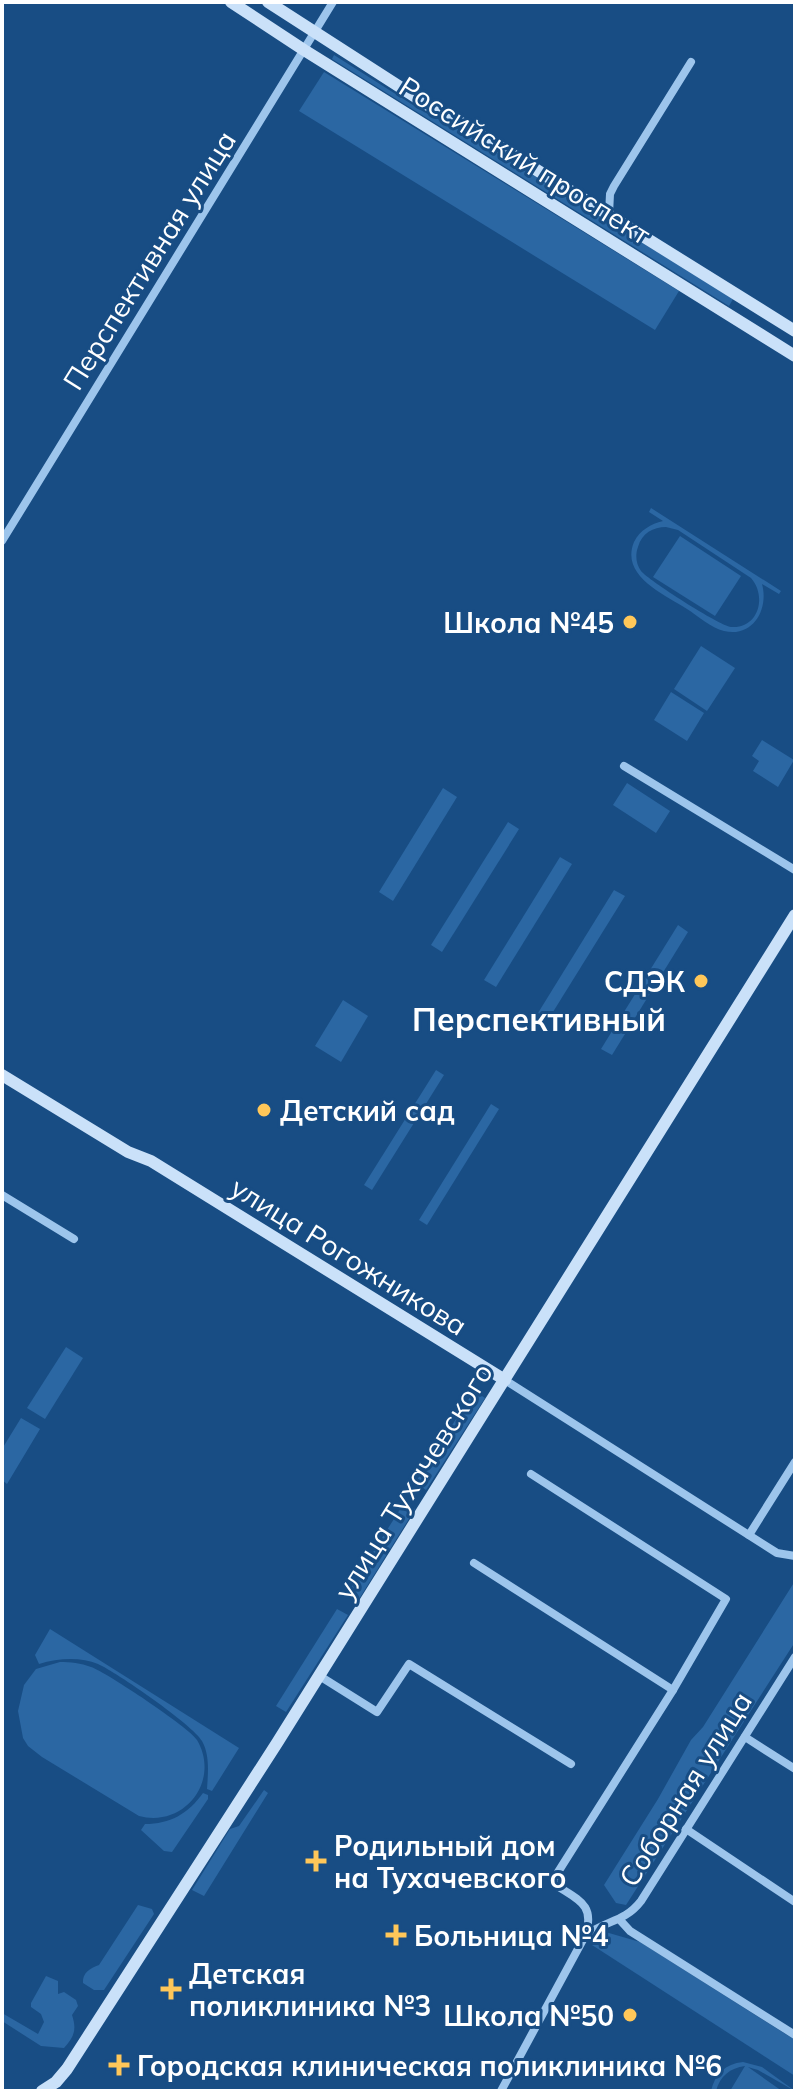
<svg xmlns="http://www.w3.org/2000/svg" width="797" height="2093" viewBox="0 0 797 2093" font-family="Mulish,sans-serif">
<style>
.green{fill:#2b67a3;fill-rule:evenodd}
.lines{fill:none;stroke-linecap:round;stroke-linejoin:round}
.street{stroke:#9dc5ec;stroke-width:8}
.secondary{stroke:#cae1f9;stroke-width:12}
.poi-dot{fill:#ffc759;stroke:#184d84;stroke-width:3}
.labels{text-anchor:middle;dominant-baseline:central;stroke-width:6;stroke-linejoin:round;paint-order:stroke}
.street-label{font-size:28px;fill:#fff;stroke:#184d84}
.poi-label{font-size:28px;font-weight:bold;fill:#fff;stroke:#184d84;text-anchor:start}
.quarter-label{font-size:32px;font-weight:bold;fill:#fff;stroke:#184d84}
</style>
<rect width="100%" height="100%" fill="#184d84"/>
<g class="green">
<path d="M334 55 424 112 459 129 733 299 729 306 332 59Z"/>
<path d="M324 72 679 291 655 330 299 111Z"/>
<path d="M651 508 781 591 779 594 762 584C769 609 753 638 724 631 711 628 698 616 687 609 664 594 620 576 634 542 640 530 651 524 663 521L649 512ZM666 527 678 530 751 578C767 596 759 629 731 627 720 626 648 580 641 571 636 564 635 555 638 547 642 533 653 527 666 527Z"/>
<path d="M680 536 741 576 715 616 653 577Z"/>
<path d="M701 646 735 668 707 711 674 689Z"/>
<path d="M671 692 704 713 687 741 654 720Z"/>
<path d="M762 740 794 760 778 787 753 771 759 761 752 756Z"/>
<path d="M627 783 670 811 656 833 613 805Z"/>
<path d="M443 788 457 797 393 901 379 892Z"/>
<path d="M508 822 519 829 442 952 431 945Z"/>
<path d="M560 857 572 864 496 987 484 980Z"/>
<path d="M614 890 625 896 548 1020 538 1013Z"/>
<path d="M678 925 688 932 612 1055 601 1049Z"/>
<path d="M343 1000 368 1016 341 1062 315 1046Z"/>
<path d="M436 1070 444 1075 372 1190 364 1185Z"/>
<path d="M491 1104 499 1109 427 1225 419 1220Z"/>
<path d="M66 1347 83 1358 45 1419 27 1408Z"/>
<path d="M474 1391 485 1398 426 1490 415 1483Z"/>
<path d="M21 1418 40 1429 7 1484 2 1480V1449Z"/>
<path d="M404 1503 415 1509 359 1599 348 1592Z"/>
<path d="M795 1581V1642L626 1905 616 1903 604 1885 658 1799 691 1740 703 1727Z"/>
<path d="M337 1609 348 1615 286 1712 276 1706Z"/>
<path d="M50 1629 239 1748 212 1791 207 1789C208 1773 210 1755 202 1741 193 1725 116 1672 98 1664 81 1657 59 1658 39 1664L35 1655Z"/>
<path d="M60 1662C70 1662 81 1663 91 1667 106 1672 190 1728 197 1740 221 1781 184 1828 139 1816L42 1757 28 1746 23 1738 18 1711 24 1685 36 1669Z"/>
<path d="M264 1790 268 1793 204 1896 192 1890 230 1829 239 1826Z"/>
<path d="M203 1793 208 1795V1799L172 1852 164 1851 141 1830 145 1824C170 1824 188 1814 203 1793Z"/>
<path d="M138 1905 152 1909 154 1914 104 1990H94L83 1983C82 1973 90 1968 99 1965Z"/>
<path d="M602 1931 640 1942 795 2040V2076L592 1945Z"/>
<path d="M46 1976 58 1981V1994L64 1992 76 2000 78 2006 72 2015C77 2030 74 2037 64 2048L41 2046 2 2021V2013L38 2034 44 2022 41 2014 31 2007V2003Z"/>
<path d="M743 2062 762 2067 795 2091 758 2070 748 2067 782 2091H730L745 2066C730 2068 720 2076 716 2091H711C715 2074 725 2064 743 2062Z"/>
</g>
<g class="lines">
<g class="street">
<path d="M609 214 610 194 614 186 691 62"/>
<path d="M2 541 333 2"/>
<path d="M624 766 795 870"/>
<path d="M2 1195 74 1239"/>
<path d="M505 1380 777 1553 795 1556"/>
<path d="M531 1474 726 1599 673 1690 553 1880 554 1884C578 1900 596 1904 585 1936"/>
<path d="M749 1535 795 1462"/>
<path d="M474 1563 673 1690"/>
<path d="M318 1675 377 1712 409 1664 571 1764"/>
<path d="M745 1737 795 1769"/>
<path d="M686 1829 795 1902"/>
<path d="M620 1920 630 1931 795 2035"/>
<path d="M501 2091 585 1936C605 1920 624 1923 641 1901L795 1657"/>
</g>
<g class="secondary">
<path d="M231 2 304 50 795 356"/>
<path d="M268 2 428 105 463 124 795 331"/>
<path d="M2 1075 128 1152 151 1161 505 1380"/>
<path d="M42 2091 56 2082 67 2069 277 1743 795 915"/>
</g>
</g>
<g class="poi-dot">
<circle cx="630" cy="622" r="8"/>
<circle cx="701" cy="981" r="8"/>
<circle cx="264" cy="1110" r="8"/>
<path d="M312 1849h8v8h8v8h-8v8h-8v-8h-8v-8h8z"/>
<path d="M392 1923h8v8h8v8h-8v8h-8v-8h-8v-8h8z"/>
<path d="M167 1977h8v8h8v8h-8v8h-8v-8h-8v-8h8z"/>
<circle cx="630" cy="2015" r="8"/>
<path d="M115 2053h8v8h8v8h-8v8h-8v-8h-8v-8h8z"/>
</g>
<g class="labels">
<g class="street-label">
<text transform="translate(525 160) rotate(32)">Российский проспект</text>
<text transform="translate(149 260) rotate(-58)">Перспективная улица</text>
<text transform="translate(349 1256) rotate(32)">улица Рогожникова</text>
<text transform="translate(413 1481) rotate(-58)">улица Тухачевского</text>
<text transform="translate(685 1789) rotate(-58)">Соборная улица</text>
</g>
<g class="poi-label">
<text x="614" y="622" text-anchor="end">Школа №45</text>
<text x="685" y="981" text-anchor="end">СДЭК</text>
<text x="280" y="1110">Детский сад</text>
<text x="334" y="1845">Родильный дом<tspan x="334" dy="32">на Тухачевского</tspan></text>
<text x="414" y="1935">Больница №4</text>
<text x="189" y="1973">Детская<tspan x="189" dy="32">поликлиника №3</tspan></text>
<text x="614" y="2015" text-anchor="end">Школа №50</text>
<text x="137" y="2065">Городская клиническая поликлиника №6</text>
</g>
<g class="quarter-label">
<text x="539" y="1019">Перспективный</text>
</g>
</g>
<rect width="797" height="2093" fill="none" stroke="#ffffff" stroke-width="8"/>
</svg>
